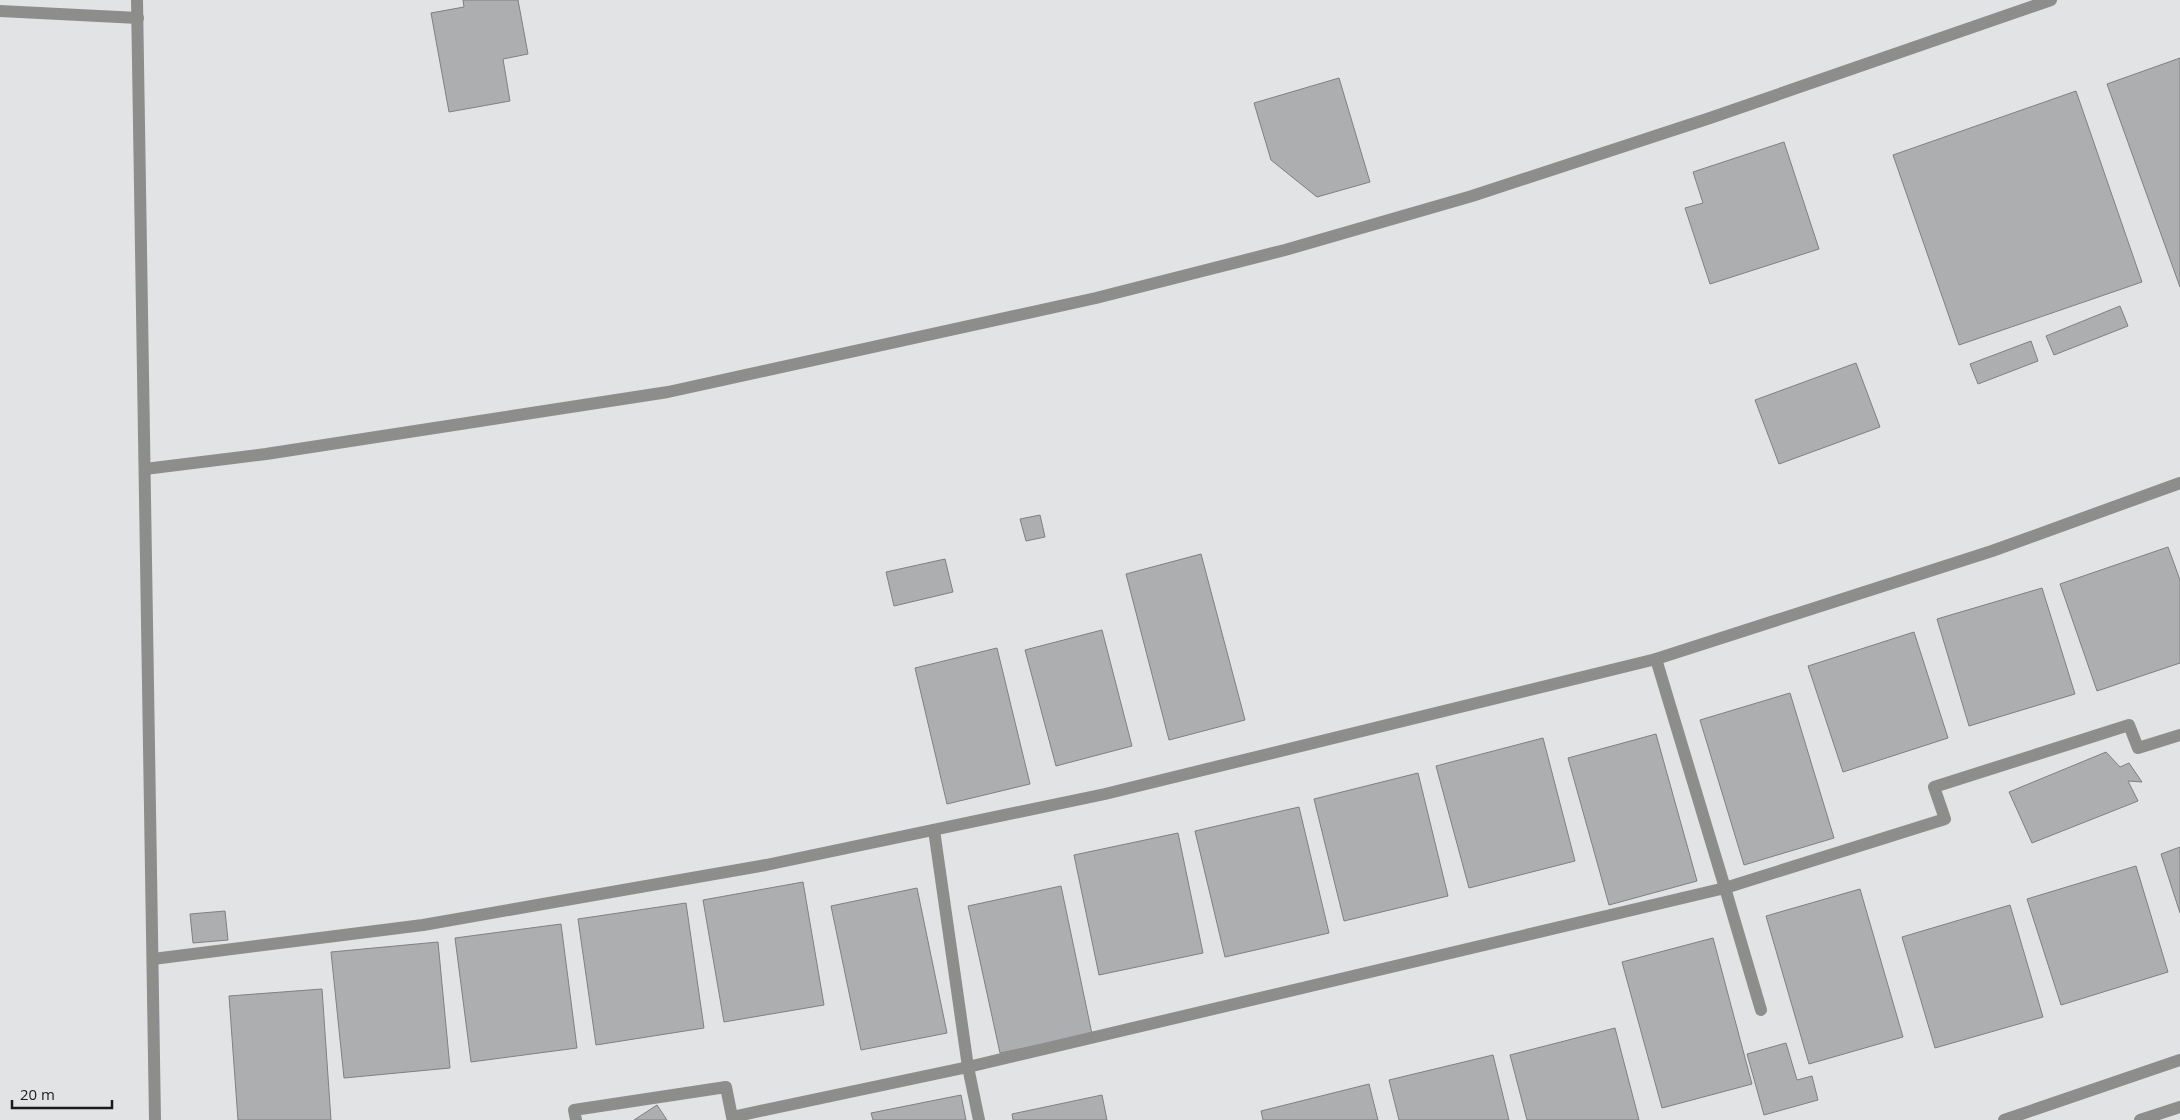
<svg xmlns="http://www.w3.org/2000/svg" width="2180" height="1120" viewBox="0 0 2180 1120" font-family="'Open Sans',sans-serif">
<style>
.building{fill:#adaeaf;stroke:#7f8081}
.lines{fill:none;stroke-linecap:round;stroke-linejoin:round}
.minor{stroke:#8d8d8c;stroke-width:12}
.tertiary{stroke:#8d8d8c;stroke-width:12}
</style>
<rect width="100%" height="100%" fill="#e2e3e5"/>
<g class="building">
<path d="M463 0H518L528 54 503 59 510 101 449 112 431 13 464 7Z"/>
<path d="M2180 58V287L2107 84Z"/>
<path d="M1339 78 1370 182 1317 197 1271 160 1254 103Z"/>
<path d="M2076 91 2142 282 1959 345 1893 155Z"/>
<path d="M1784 142 1819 249 1710 284 1685 208 1703 203 1693 172Z"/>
<path d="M2120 306 2128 326 2054 355 2046 336Z"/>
<path d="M2031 341 2038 361 1978 384 1970 364Z"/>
<path d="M1856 363 1880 427 1779 464 1755 400Z"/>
<path d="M1040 515 1045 537 1026 541 1020 519Z"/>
<path d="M2168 547 2180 580V663L2097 691 2060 584Z"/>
<path d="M1201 554 1245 720 1169 740 1126 574Z"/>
<path d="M945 559 953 592 894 606 886 572Z"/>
<path d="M2042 588 2075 694 1969 726 1937 619Z"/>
<path d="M1102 630 1132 746 1056 766 1025 650Z"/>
<path d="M1914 632 1948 738 1843 772 1808 666Z"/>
<path d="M997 648 1030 784 947 804 915 668Z"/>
<path d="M1790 693 1834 838 1744 865 1700 720Z"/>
<path d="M1656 734 1697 881 1609 905 1568 758Z"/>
<path d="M1543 738 1575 861 1469 888 1436 766Z"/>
<path d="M2106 752 2120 767 2129 763 2142 782 2128 781 2138 801 2032 843 2009 792Z"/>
<path d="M1418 773 1448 896 1344 921 1314 799Z"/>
<path d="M1299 807 1329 933 1225 957 1195 831Z"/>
<path d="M1178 833 1203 953 1099 975 1074 855Z"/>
<path d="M2180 847V913L2161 854Z"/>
<path d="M2136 866 2168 972 2061 1005 2027 899Z"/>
<path d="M803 882 824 1005 724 1022 703 900Z"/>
<path d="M1061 886 1092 1034 1000 1053 968 906Z"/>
<path d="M917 888 947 1033 861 1050 831 906Z"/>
<path d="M1860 889 1903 1037 1809 1064 1766 916Z"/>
<path d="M686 903 704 1028 596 1045 578 919Z"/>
<path d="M2010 905 2043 1017 1935 1048 1902 937Z"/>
<path d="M225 911 228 940 193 943 190 914Z"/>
<path d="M561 924 577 1048 471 1062 455 938Z"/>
<path d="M1713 938 1752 1084 1662 1108 1622 962Z"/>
<path d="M438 942 450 1068 344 1078 331 952Z"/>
<path d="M322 989 331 1120H238L229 996Z"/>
<path d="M1615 1028 1639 1120H1527L1510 1055Z"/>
<path d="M1786 1043 1797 1080 1812 1076 1818 1100 1764 1115 1747 1054Z"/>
<path d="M1493 1055 1509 1120H1399L1389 1080Z"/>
<path d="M1369 1084 1378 1120H1263L1261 1111Z"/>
<path d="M961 1095 966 1120H873L871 1113Z"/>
<path d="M1102 1095 1107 1120H1013L1012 1114Z"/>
<path d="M657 1105 667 1120H634Z"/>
</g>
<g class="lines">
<g class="minor">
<path d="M0 11 138 18"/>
<path d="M145 469 266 454 668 392 1096 298 1285 250 1472 196 1710 118 2051 0"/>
<path d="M934 830 968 1067 979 1120"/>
<path d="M153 959 423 925 766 865 1105 794 1656 659 1992 551 2180 483"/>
<path d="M1761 1010 1725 888 1945 819 1934 787 2129 725 2138 748 2180 735"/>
<path d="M576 1120 574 1110 726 1087 732 1117 968 1067 1725 888 1656 659"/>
<path d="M2004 1120 2180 1060"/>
<path d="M2140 1120 2180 1107"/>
</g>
<path class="tertiary" d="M137 0 155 1120"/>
</g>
<path d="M12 1100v8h100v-8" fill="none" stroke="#1b1b1c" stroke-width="2.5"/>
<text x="20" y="1100" font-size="15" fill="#1b1b1c" stroke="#e2e3e5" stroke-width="4" paint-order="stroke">20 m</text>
</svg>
